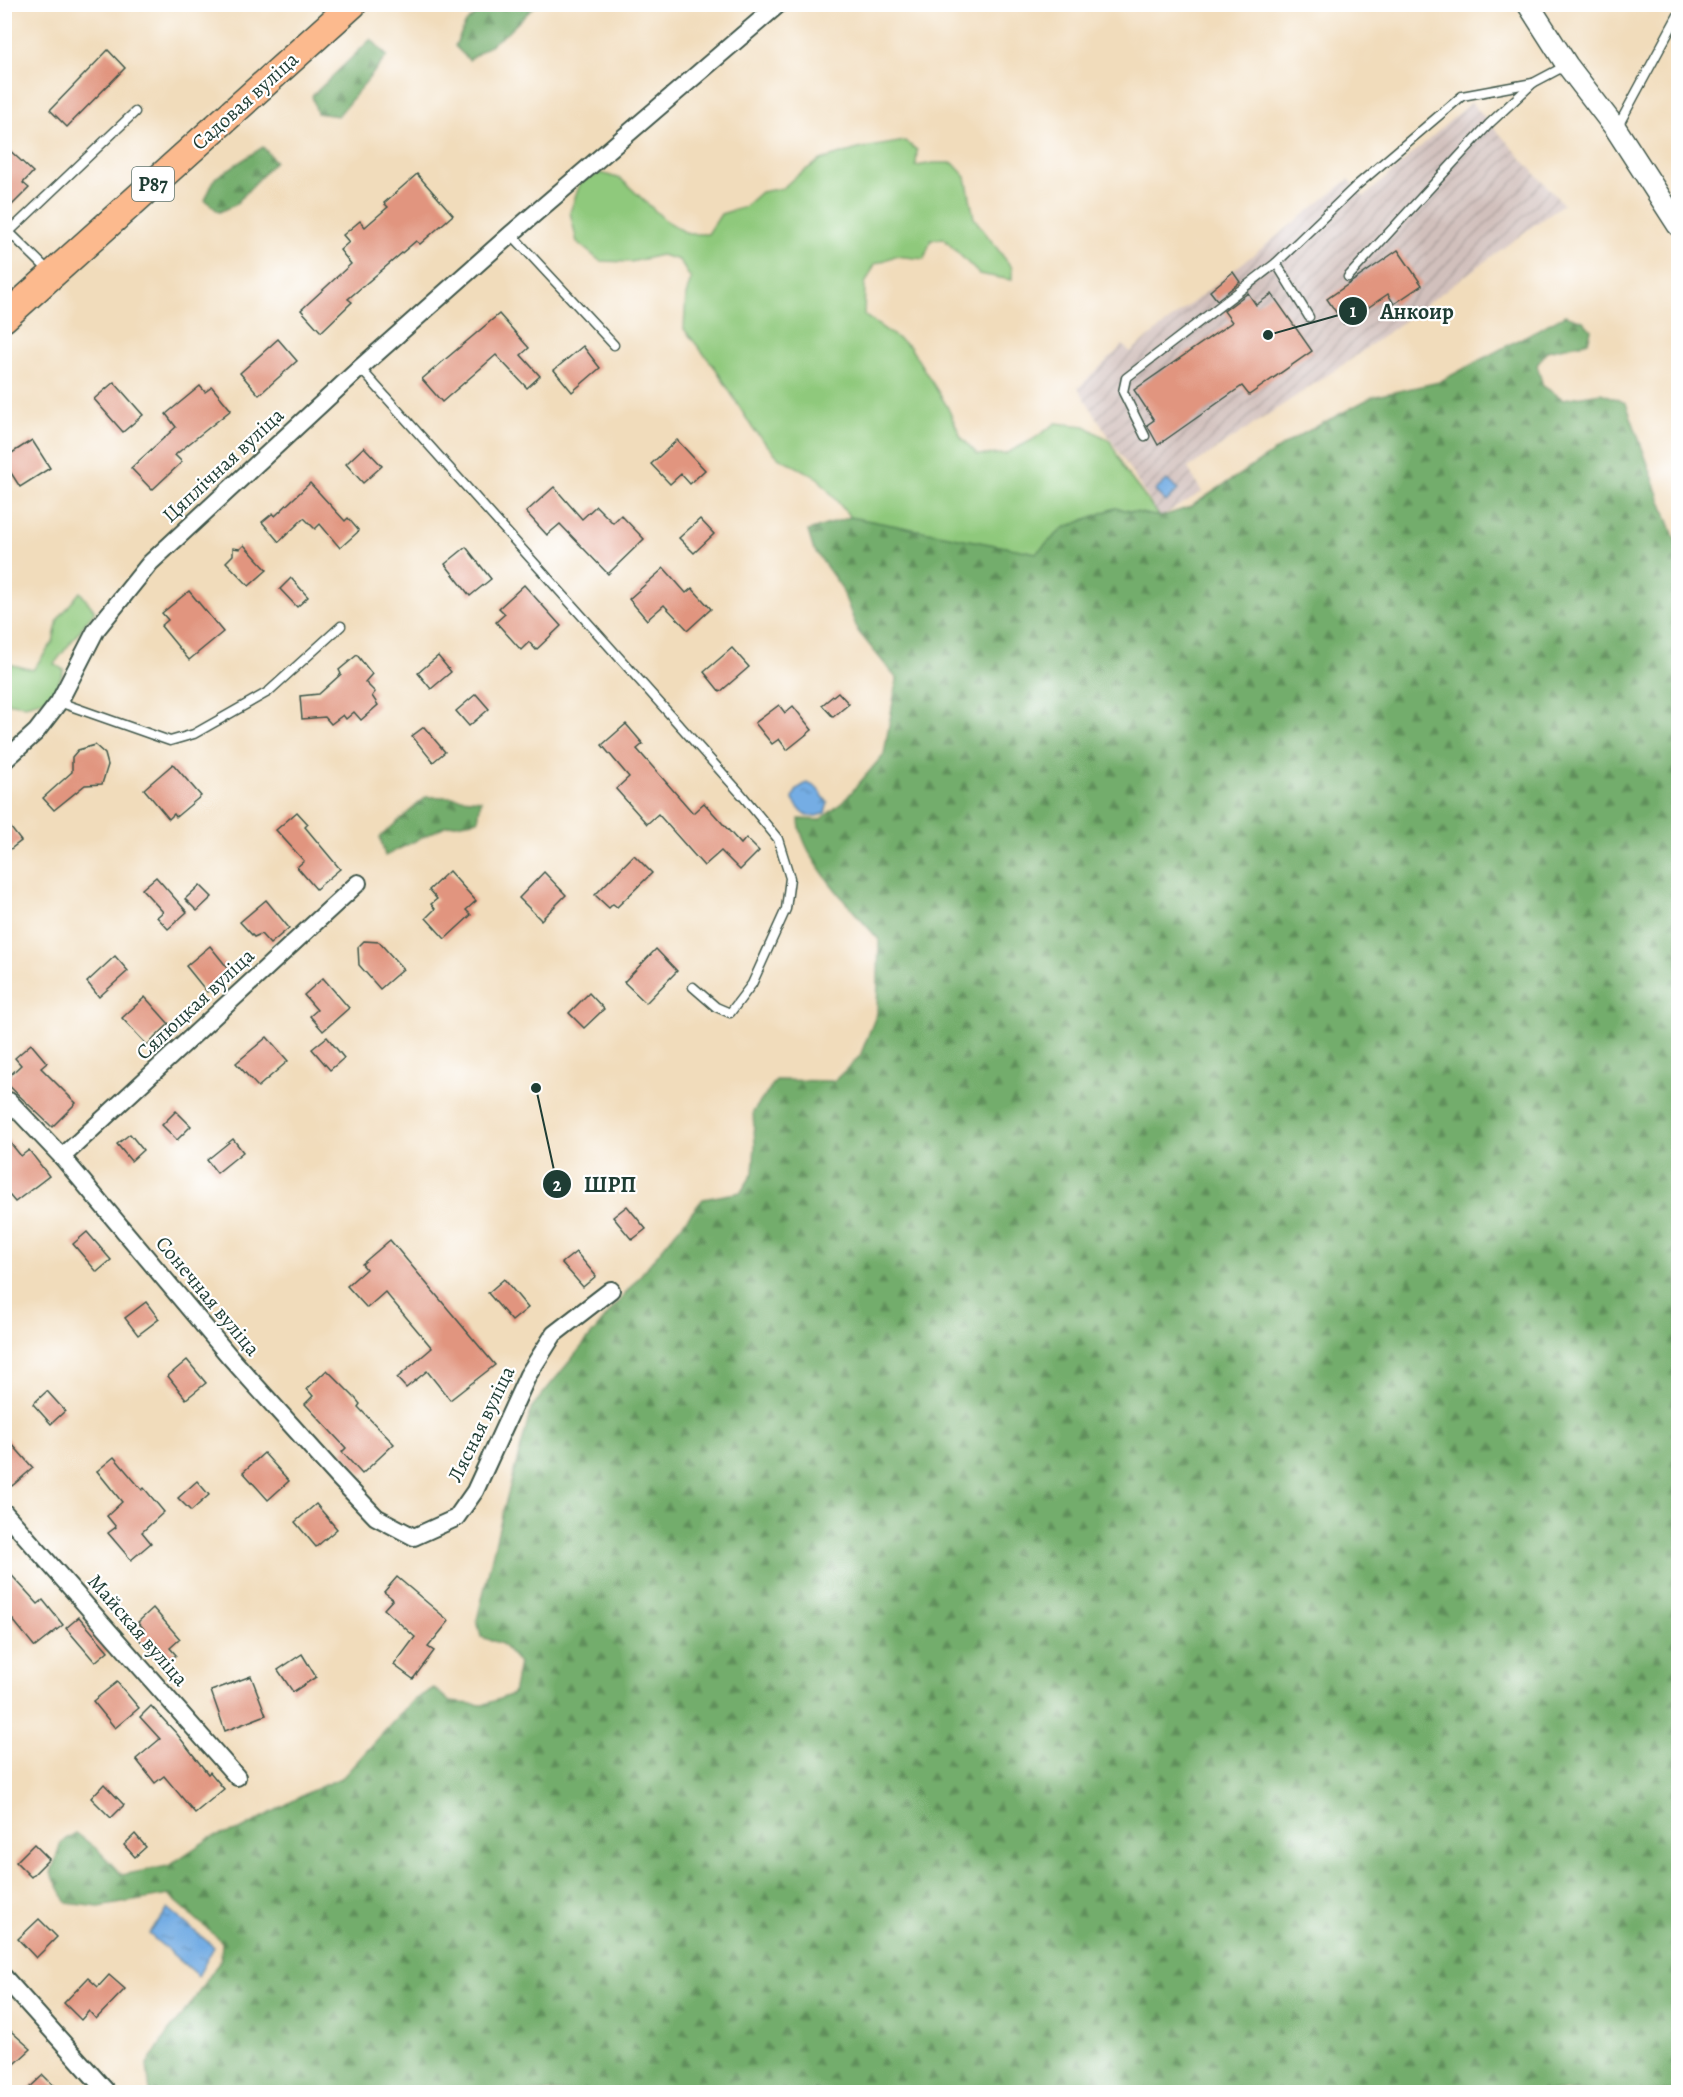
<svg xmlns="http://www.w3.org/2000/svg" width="1683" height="2097" viewBox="0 0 1683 2097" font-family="Alegreya,serif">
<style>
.industrial{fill:url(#industrial-furrows)}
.grass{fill:#8fc97c;stroke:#578358;stroke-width:1.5}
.forest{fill:url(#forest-firs);stroke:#497550;stroke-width:1.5}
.water{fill:url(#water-ripples);stroke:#4a758c;stroke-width:1.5}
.building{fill:#e1957f}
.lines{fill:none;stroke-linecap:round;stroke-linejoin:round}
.service-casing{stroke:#3e5548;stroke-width:11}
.minor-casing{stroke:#3e5548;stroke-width:20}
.tertiary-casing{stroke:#3e5548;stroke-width:24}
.primary-casing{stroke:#3e5548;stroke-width:30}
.service{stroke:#fff;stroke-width:8}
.minor{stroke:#fff;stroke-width:16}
.tertiary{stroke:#fff;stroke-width:21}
.primary{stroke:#fcba8e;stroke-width:27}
.labels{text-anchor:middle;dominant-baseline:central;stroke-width:4.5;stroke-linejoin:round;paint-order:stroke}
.shield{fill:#fff;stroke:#627771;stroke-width:1.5}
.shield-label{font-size:20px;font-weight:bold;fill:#1f3d34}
.street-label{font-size:21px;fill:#1f3d34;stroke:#fff}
.leader{fill:none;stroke:#1f3d34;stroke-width:2}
.callout-dot{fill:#1f3d34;stroke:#fff;stroke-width:2}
.mark-label{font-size:18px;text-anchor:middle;font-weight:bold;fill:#fff}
.callout-label{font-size:22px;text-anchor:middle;font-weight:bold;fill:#1f3d34;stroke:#fff;stroke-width:4.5;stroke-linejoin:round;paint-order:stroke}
</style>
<defs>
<pattern id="industrial-furrows" width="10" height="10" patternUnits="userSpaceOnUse" patternTransform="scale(1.5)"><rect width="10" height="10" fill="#d1c0bc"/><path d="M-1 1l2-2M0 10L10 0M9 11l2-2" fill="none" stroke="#a99d9a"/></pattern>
<pattern id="forest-firs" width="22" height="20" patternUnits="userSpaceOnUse" patternTransform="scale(1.5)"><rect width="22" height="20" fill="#73ad6c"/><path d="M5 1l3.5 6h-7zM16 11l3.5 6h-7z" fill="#5e8e5a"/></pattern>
<pattern id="water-ripples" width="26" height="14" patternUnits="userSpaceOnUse" patternTransform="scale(1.5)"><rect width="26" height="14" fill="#74ade4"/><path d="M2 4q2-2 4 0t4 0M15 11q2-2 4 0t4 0" fill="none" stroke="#5f8eba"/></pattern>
</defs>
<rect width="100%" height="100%" fill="#fff"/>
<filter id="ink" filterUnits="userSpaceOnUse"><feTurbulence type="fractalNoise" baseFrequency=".0167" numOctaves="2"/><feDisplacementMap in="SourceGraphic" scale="12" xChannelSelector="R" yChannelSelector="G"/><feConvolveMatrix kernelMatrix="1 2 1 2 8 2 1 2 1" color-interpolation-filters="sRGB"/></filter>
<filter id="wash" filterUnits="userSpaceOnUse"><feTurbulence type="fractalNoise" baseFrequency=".008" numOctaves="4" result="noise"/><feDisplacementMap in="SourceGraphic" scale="24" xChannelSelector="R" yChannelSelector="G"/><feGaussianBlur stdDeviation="1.35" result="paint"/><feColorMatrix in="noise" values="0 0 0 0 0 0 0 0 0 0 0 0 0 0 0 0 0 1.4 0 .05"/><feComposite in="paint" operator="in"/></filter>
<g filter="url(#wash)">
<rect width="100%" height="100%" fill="#f1dcbb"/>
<path class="industrial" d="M1471 102 1563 204 1353 358 1188 468 1202 492 1160 517 1078 388 1123 345 1130 352 1349 179 1364 197Z"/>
<g class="grass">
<path d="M905 141 917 150 916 166 934 163H953L966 177 974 218 1012 268V280L979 274 943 238 931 240 924 259 895 256 875 264 865 284 864 315 910 347 947 406 961 437 978 455 1005 454 1032 440 1056 423 1085 426 1110 441 1126 472 1160 517 1115 508 1064 528 1036 553 850 517 818 478 778 457 753 429 716 369 684 329 686 295 691 279 679 260 661 255 631 262 600 261 577 242 570 212 581 181 601 173 621 179 665 220 688 234H708L721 214 744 207 761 192 783 188 796 176 821 160 858 149Z"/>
<path d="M80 592 95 611 54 664 64 670 51 698 25 705 5 702V663L33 670 53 642 58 619Z"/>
</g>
<g class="forest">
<path d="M487 5H536L507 33 469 60 455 46 466 23Z"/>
<path d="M371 39 387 56 338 116 317 113 312 96Z"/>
<path d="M263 147 275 161 235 205 219 212 205 200 215 178Z"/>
<path d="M1565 315 1583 321 1591 330 1588 342 1547 351 1537 365 1543 386 1563 399 1601 393 1626 403 1678 548V2092H150L147 2065 168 2032 191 2004 221 1959 222 1942 169 1895 99 1907 67 1903 51 1873 61 1842 76 1833 98 1850 122 1875 168 1866 210 1838 240 1830 309 1792 343 1777 412 1701 434 1688 450 1702 483 1705 513 1694 519 1663 502 1644 481 1637 477 1620 502 1515 532 1407 703 1199 741 1192 753 1173 755 1145 753 1112 776 1080 834 1081 860 1056 877 1013 879 940C855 912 799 856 799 819L820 820 844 801 884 754 897 679 858 631 841 587 813 548 808 531 850 517 1036 553 1064 528 1115 508 1160 517 1190 507 1295 438 1372 397 1439 382Z"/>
<path d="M426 797H451L481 800 478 820 445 826 385 856 380 837Z"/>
</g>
<g class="water">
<path d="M1167 480 1178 490 1166 502 1155 491Z"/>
<path d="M807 783 816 787 828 803 825 813C807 821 803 815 793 800 794 791 799 787 807 783Z"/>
<path d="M168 1909 214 1947 198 1976 149 1934Z"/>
</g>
<g id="blocks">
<g class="building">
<path d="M108 50 125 68 67 127 50 110Z"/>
<path d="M4 145 33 172 23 183 29 188 4 213Z"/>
<path d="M417 174 453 215 420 244 416 241 348 299 352 302 321 332 301 310 351 264 340 250 349 242 343 235 360 221 365 227 388 207 384 203Z"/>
<path d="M1398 250 1422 285 1394 304 1388 294 1344 324 1327 299Z"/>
<path d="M1233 272 1240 282 1217 300 1210 291Z"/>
<path d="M1248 293 1256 305 1272 294 1312 351 1249 395 1242 386 1158 445 1147 425 1154 420 1134 390 1232 322 1224 311Z"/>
<path d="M499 314 529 348 521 355 540 376 527 388 496 355 442 402 422 379Z"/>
<path d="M278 339 297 361 259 395 240 373Z"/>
<path d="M583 346 600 368 572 392 554 370Z"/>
<path d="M114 382 143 415 123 432 94 399Z"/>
<path d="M200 386 205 392 212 387 231 410 175 455 182 462 152 490 131 468 176 427 166 414Z"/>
<path d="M32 440 50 468 20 487 4 462V458Z"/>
<path d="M677 440 705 470 690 484 681 474 670 484 651 464Z"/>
<path d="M364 447 382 466 363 483 346 464Z"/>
<path d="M310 483 345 521 348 518 359 531 340 548 320 524 315 529 304 518 279 542 262 522 273 513 275 516Z"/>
<path d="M554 487 582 519 596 506 613 523 621 515 644 539 608 574 560 524 547 535 526 512Z"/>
<path d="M700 519 714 534 694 553 679 538Z"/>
<path d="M244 545 267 570 249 586 226 562 233 555V548L240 549Z"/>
<path d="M466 547 491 579 470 596 445 564Z"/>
<path d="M664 568 686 593 692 588 711 609 688 630 664 605 647 620 629 599Z"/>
<path d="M291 578 308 597 297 607 280 589Z"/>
<path d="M524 585 561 626 536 650 529 642 521 650 496 622 505 614 499 608Z"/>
<path d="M189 591 223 632 189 660 161 626 168 620 162 613Z"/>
<path d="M732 648 749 667 720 692 704 672Z"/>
<path d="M357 655 372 674 365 682 375 692 372 696 378 705 361 720 354 712 346 719 343 715 331 724 325 717 302 719 300 696 319 694 341 674 339 670Z"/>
<path d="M438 656 451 672 431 689 418 673Z"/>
<path d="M838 692 849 704 833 717 822 705Z"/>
<path d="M476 694 489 709 469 726 456 711Z"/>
<path d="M779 705 785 713 793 706 812 730 787 750 779 739 772 744 755 723Z"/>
<path d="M626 724 643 744 637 749 693 813 704 803 741 844 746 838 759 851 740 870 721 851 704 866 658 814 647 824 616 789 629 777 602 745Z"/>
<path d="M424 727 445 752 433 762 412 736Z"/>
<path d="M95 745 105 754 108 765 102 784 85 785 54 810 43 798 72 772V757L78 750Z"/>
<path d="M173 764 201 796 176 817 174 814 169 819 144 789Z"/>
<path d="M297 812 308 824 305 827 340 869 316 889 297 867 304 861 276 830Z"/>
<path d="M4 819 21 841 4 854Z"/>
<path d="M634 855 652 873 617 907 613 904 609 908 595 895Z"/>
<path d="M449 871 476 901 466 910 471 915 445 939 426 918 435 909 431 904 437 899 429 890Z"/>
<path d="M544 872 566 895 541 920 519 898Z"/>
<path d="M156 877 187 912 168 929 157 917 163 912 142 889Z"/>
<path d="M200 885 212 897 197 911 185 899Z"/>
<path d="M266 900 289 928 270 944 261 934 254 937 240 922Z"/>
<path d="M364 941 379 942 403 969 380 989 359 965 358 947Z"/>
<path d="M210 946 231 972 207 992 186 966Z"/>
<path d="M656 949 677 971 646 1003 624 982Z"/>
<path d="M115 956 128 971 99 997 87 982Z"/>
<path d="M323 978 349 1008 323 1031 310 1016 317 1010 304 995Z"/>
<path d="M589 993 604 1009 584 1028 569 1013Z"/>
<path d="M145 997 169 1024 147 1045 122 1018Z"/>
<path d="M267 1037 288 1061 258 1087 236 1063Z"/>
<path d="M327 1037 344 1058 330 1070 312 1049Z"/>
<path d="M31 1044 47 1063 41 1068 76 1103 52 1127 4 1081 21 1065 15 1058Z"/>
<path d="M176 1111 191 1126 177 1140 162 1125Z"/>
<path d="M130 1134 143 1150 131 1161 117 1144Z"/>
<path d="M4 1135 21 1156 29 1150 49 1176 15 1202 4 1189Z"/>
<path d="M233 1139 243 1152 217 1173 207 1160Z"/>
<path d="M627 1206 646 1229 632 1240 613 1217Z"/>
<path d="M87 1232 111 1260 97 1272 73 1244Z"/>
<path d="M390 1240 495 1365 450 1400 427 1371 406 1388 397 1378 432 1348 385 1292 367 1308 347 1286 366 1269 362 1264Z"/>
<path d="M576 1252 596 1276 583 1287 562 1263Z"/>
<path d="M504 1279 528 1308 512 1321 488 1293Z"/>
<path d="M146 1302 159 1319 138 1335 125 1318Z"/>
<path d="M187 1360 206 1383 186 1399 168 1376Z"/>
<path d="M327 1370 356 1399 360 1404 358 1407 394 1444 362 1474 342 1452 346 1448 305 1404 313 1396 307 1389Z"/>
<path d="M47 1391 65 1411 51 1424 33 1404Z"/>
<path d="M4 1435 33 1468 12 1486 4 1477Z"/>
<path d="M264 1453 289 1481 268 1500 243 1472Z"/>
<path d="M114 1457 142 1490 144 1488 164 1512 142 1532 151 1543 131 1560 108 1533 116 1527 107 1516 122 1502 97 1471Z"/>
<path d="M197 1481 209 1495 191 1511 178 1498Z"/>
<path d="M316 1504 337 1529 316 1547 295 1522Z"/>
<path d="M4 1567 38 1604 43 1600 63 1625 35 1647 4 1609Z"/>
<path d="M397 1577 449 1621 428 1647 434 1651 413 1679 394 1665 415 1637 384 1609 393 1599 384 1592Z"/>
<path d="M153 1608 180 1639 170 1648 176 1655 164 1666 136 1636 144 1629 138 1622Z"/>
<path d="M79 1617 108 1651 95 1662 66 1628Z"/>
<path d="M302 1654 316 1677 293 1692 278 1670Z"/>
<path d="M251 1676 266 1715 225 1731 211 1691Z"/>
<path d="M117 1682 139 1708 115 1728 93 1701Z"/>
<path d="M151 1706 177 1734 208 1774 210 1772 224 1789 195 1813 164 1776 155 1783 136 1759 160 1739 140 1717Z"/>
<path d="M104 1784 124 1805 111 1818 91 1798Z"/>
<path d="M135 1834 146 1847 135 1857 124 1845Z"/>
<path d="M34 1844 49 1859 31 1877 16 1862Z"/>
<path d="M39 1919 57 1937 36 1958 18 1939Z"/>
<path d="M109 1975 125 1989 96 2019 89 2011 81 2020 64 2003 88 1978 98 1987Z"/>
<path d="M4 2025 31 2049 4 2074Z"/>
<path d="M43 2075 60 2092H25Z"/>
</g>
</g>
</g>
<g filter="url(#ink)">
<use href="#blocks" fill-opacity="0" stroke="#3e5548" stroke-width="1.5"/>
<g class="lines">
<defs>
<g id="service">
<path d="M1617 128 1678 15"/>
<path d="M4 227 49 271"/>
<path d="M9 232 135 112"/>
<path d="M511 234 614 345"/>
<path d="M1276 263 1309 317"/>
<path d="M1348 277 1489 124 1533 83 1567 65"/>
<path d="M360 368 742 795 778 839 790 878 786 909 752 984 730 1013 716 1007 693 987"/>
<path d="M1145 436 1123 392 1126 378 1276 263 1356 186 1462 96 1533 83"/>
<path d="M59 702 170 741 194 734 268 692 341 626"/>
</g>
<g id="minor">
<path d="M4 761 36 732 59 702 96 630 150 563 360 368 511 234 779 4"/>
<path d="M4 1105 9 1101 62 1157 230 1357 338 1477 376 1517 414 1537 456 1518 475 1491 528 1375 554 1334 611 1290"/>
<path d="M62 1157 358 883"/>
<path d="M4 1512 237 1777"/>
<path d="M4 1977 107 2092"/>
</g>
<path id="tertiary" d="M1528 4 1567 65 1616 129 1678 225"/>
<path id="primary" d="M4 318 353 4"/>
</defs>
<use href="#service" class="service-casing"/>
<use href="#minor" class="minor-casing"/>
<use href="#tertiary" class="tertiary-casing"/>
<use href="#primary" class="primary-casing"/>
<use href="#service" class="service"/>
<use href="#minor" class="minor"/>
<use href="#tertiary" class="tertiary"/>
<use href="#primary" class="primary"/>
</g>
</g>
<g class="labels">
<rect class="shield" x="132" y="167" width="42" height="34" rx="4.5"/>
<g class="shield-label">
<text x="153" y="184">Р87</text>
</g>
<g class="street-label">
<text transform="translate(245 101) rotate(-42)">Садовая вуліца</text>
<text transform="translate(223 465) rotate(-43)">Цяплічная вуліца</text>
<text transform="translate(195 1004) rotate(-43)">Сялюцкая вуліца</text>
<text transform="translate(208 1296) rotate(50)">Сонечная вуліца</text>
<text transform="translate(481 1424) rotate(-64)">Лясная вуліца</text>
<text transform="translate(138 1630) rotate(49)">Майская вуліца</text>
</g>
</g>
<path class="leader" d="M1268 335L1353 311M536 1088L557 1184"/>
<g class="callout-dot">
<circle cx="1268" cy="335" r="6"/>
<circle cx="536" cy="1088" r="6"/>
<circle cx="1353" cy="311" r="15"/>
<circle cx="557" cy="1184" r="15"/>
</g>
<g class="mark-label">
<text x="1353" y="317">1</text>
<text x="557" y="1191">2</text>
</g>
<g class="callout-label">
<text x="1417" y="319">Анкоир</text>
<text x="610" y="1192">ШРП</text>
</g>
<rect width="1683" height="2097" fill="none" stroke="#fff" stroke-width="24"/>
</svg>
